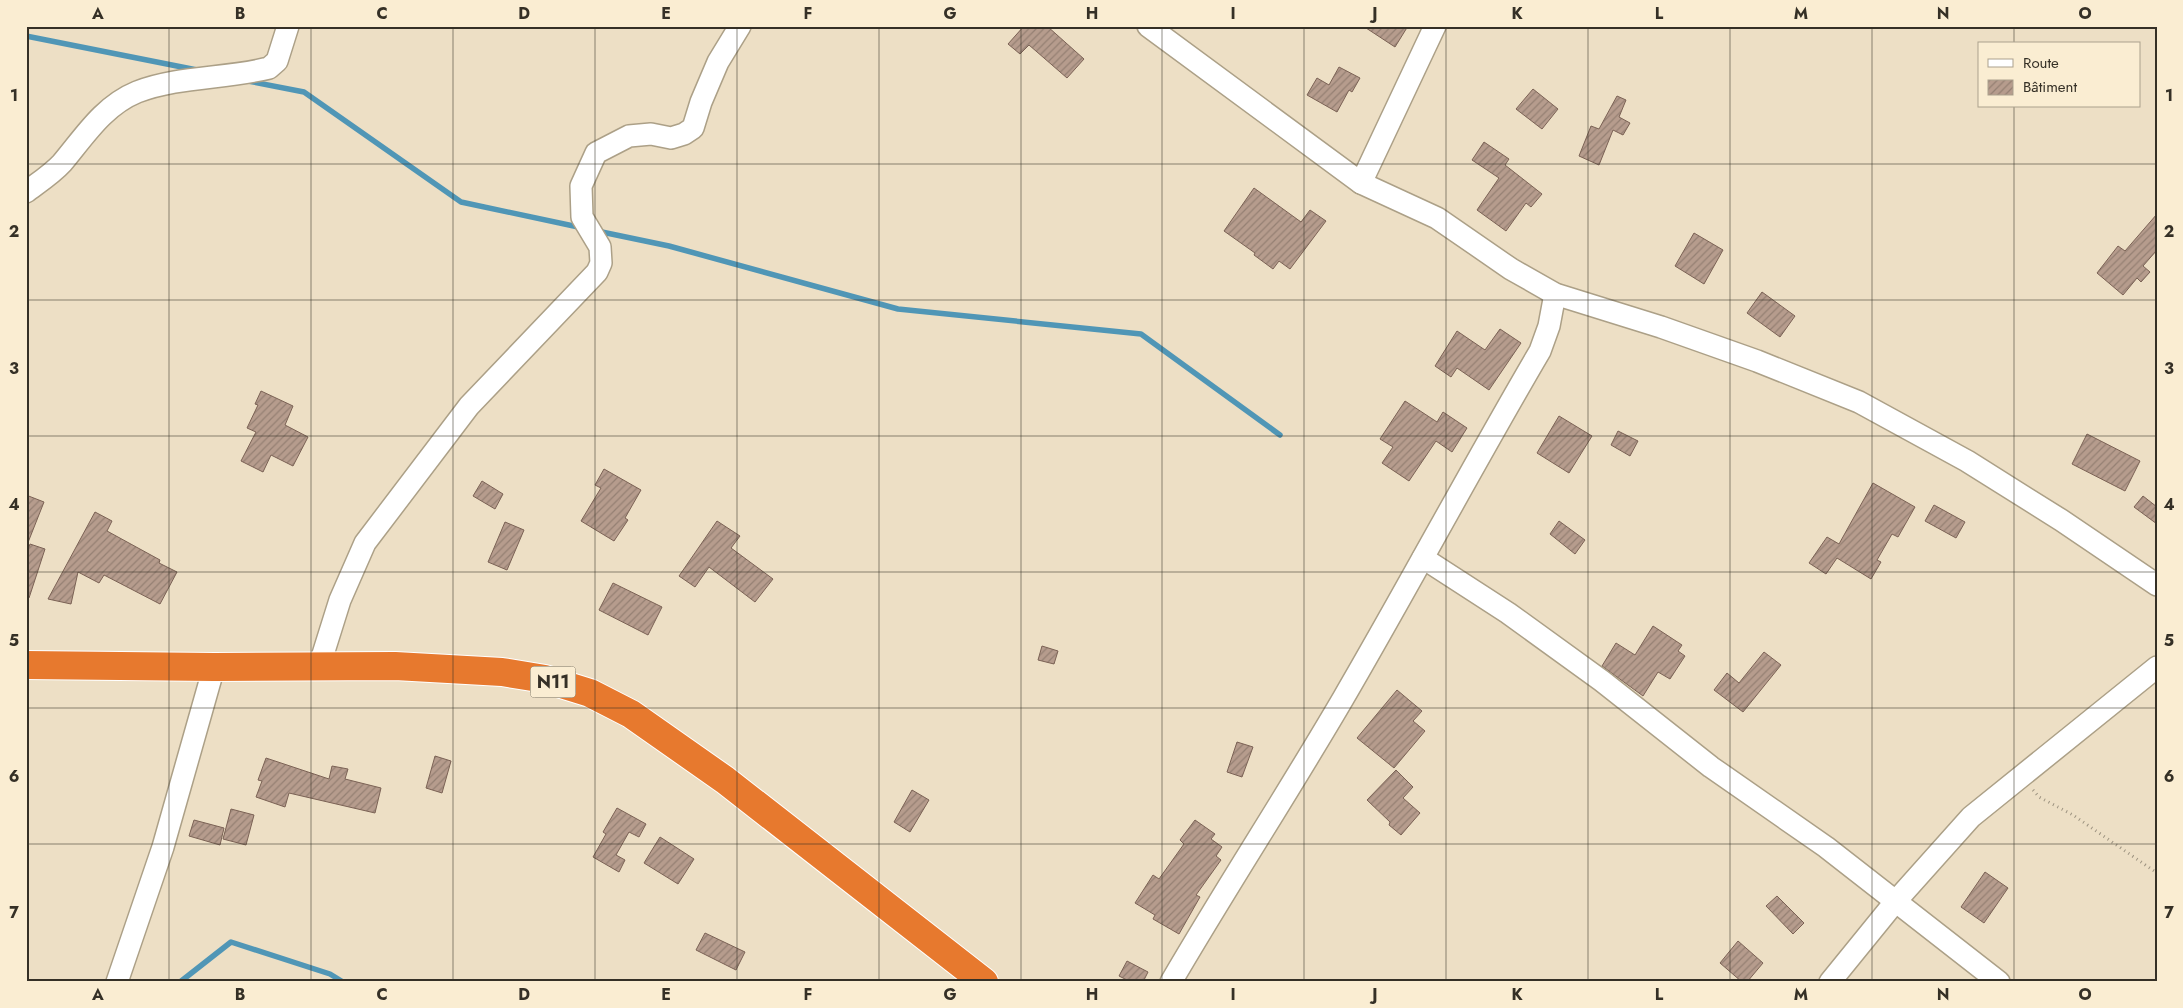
<svg xmlns="http://www.w3.org/2000/svg" width="2183" height="1008" viewBox="0 0 2183 1008" font-family="Jost,sans-serif">
<style>
.lines{fill:none;stroke-linecap:round;stroke-linejoin:round}
.stream{stroke:#5096b6;stroke-width:5.5}
.building{fill:url(#building-hatch);stroke:#7b6255}
.street-casing{stroke:#aca087;stroke-width:24}
.highway-casing{stroke:#fff;stroke-width:30}
.path{stroke:#9d9380;stroke-width:3;stroke-dasharray:1 4;stroke-linecap:butt}
.street{stroke:#fff;stroke-width:21}
.highway{stroke:#e7792e;stroke-width:28}
.grid{fill:none;stroke:#353026;stroke-width:1;stroke-opacity:0.55}
.labels{text-anchor:middle;dominant-baseline:central;stroke-width:4;stroke-linejoin:round;paint-order:stroke}
.shield{fill:#faedd2;stroke:#70695a;stroke-width:1}
.shield-label{font-size:18px;font-weight:bold;fill:#353026}
.neatline{fill:none;stroke:#353026;stroke-width:2}
.grid-label{font-size:16px;text-anchor:middle;font-weight:bold;fill:#353026}
</style>
<defs>
<pattern id="building-hatch" width="6" height="6" patternUnits="userSpaceOnUse" patternTransform="scale(1.25)"><rect width="6" height="6" fill="#b69c8d"/><path d="M-1 1l2-2M0 6l6-6M5 7l2-2" fill="none" stroke="#958073"/></pattern>
</defs>
<rect width="100%" height="100%" fill="#eddfc5"/>
<g class="lines">
<g class="stream">
<path d="M26 36 197 70"/>
<path d="M248 81 304 92 461 202 583 228"/>
<path d="M597 231 669 246 898 309 1141 334 1280 435"/>
<path d="M180 982 231 942 330 974 343 982"/>
</g>
</g>
<g class="building">
<path d="M1024 26H1047L1084 59 1067 78 1029 45 1020 54 1008 44Z"/>
<path d="M1363 26H1408L1395 47Z"/>
<path d="M1339 67 1360 78 1352 92 1349 90 1337 112 1307 95 1317 78 1329 85Z"/>
<path d="M1533 89 1558 109 1542 129 1516 109Z"/>
<path d="M1617 96 1626 100 1619 117 1630 123 1623 135 1613 130 1599 165 1579 156 1591 126 1599 129Z"/>
<path d="M1484 142 1509 159 1505 165 1542 194 1531 207 1526 203 1506 231 1477 210 1499 178 1472 160Z"/>
<path d="M1254 188 1301 222 1310 210 1326 221 1290 269 1279 261 1273 269 1254 255 1255 253 1224 231Z"/>
<path d="M2157 214V250L2143 266 2150 272 2141 282 2137 278 2123 295 2097 273 2118 246 2125 251Z"/>
<path d="M1694 233 1723 250 1704 284 1675 266Z"/>
<path d="M1762 292 1795 316 1780 337 1747 313Z"/>
<path d="M1500 329 1521 343 1489 390 1457 368 1451 377 1435 366 1457 331 1485 350Z"/>
<path d="M261 391 293 406 285 425 308 437 293 466 271 455 263 472 241 461 256 432 247 428 258 405 255 404Z"/>
<path d="M1405 401 1437 422 1443 412 1467 428 1452 452 1436 441 1409 481 1382 463 1393 447 1380 439Z"/>
<path d="M1559 416 1592 436 1569 473 1537 453Z"/>
<path d="M1618 431 1638 441 1630 456 1611 445Z"/>
<path d="M2087 434 2140 461 2125 491 2072 464Z"/>
<path d="M604 469 641 490 625 518 628 520 614 541 581 521 601 488 595 485Z"/>
<path d="M482 481 503 494 495 509 473 496Z"/>
<path d="M1873 483 1915 507 1898 537 1892 534 1877 560 1881 562 1871 579 1837 558 1826 574 1809 563 1827 537 1839 544Z"/>
<path d="M26 495 44 502 27 545H26Z"/>
<path d="M2143 496 2157 507V524L2134 507Z"/>
<path d="M1934 505 1965 522 1956 538 1925 521Z"/>
<path d="M95 512 112 521 107 531 160 560 159 563 177 572 160 604 104 575 99 583 78 572 71 604 48 599Z"/>
<path d="M717 521 740 536 731 548 773 579 755 602 709 567 695 587 679 576Z"/>
<path d="M1559 521 1585 540 1575 554 1550 534Z"/>
<path d="M505 522 524 530 507 570 488 562Z"/>
<path d="M30 544 45 549 29 598H26V555Z"/>
<path d="M613 583 662 607 648 635 599 610Z"/>
<path d="M1653 626 1682 645 1678 651 1685 656 1670 679 1658 672 1643 696 1602 666 1616 643 1635 655Z"/>
<path d="M1042 646 1058 651 1054 664 1038 660Z"/>
<path d="M1764 652 1781 665 1743 712 1714 690 1727 673 1739 683Z"/>
<path d="M1397 690 1422 711 1413 721 1425 731 1394 768 1357 738Z"/>
<path d="M1237 742 1253 747 1242 777 1227 772Z"/>
<path d="M435 756 451 761 442 793 426 788Z"/>
<path d="M266 758 329 779 332 766 348 769 345 779 381 788 375 813 289 793 285 807 256 797 262 781 258 780Z"/>
<path d="M1396 770 1413 787 1403 798 1420 813 1401 835 1389 825 1390 822 1367 800Z"/>
<path d="M912 790 929 800 910 832 894 822Z"/>
<path d="M617 808 646 824 639 837 629 832 616 855 625 860 619 872 593 857 606 834 603 832Z"/>
<path d="M231 809 254 815 246 845 223 839Z"/>
<path d="M194 820 224 828 220 845 189 836Z"/>
<path d="M1195 820 1215 834 1211 839 1222 847 1216 856 1221 860 1196 895 1200 897 1179 934 1153 919 1155 915 1135 903 1153 875 1159 879 1184 844 1180 840Z"/>
<path d="M660 837 694 859 678 884 644 863Z"/>
<path d="M1985 872 2008 888 1984 923 1961 907Z"/>
<path d="M1777 896 1804 923 1793 934 1766 906Z"/>
<path d="M705 933 745 952 736 970 696 950Z"/>
<path d="M1738 941 1763 963 1747 982H1742L1720 963Z"/>
<path d="M1127 961 1148 972 1143 982H1131L1119 976Z"/>
</g>
<g class="lines">
<defs>
<g id="street">
<path d="M1148 26 1361 183 1437 218 1511 269 1555 294 1661 327 1757 361 1859 402 1967 461 2061 520 2157 585"/>
<path d="M1361 183 1435 26"/>
<path d="M26 192C38 183 52 174 62 163 84 137 103 106 137 92 178 76 226 79 269 68L277 61 288 26"/>
<path d="M1423 558 1508 613 1602 681 1711 767 1826 847 1999 982"/>
<path d="M319 667 340 600 365 543 469 406 597 272 601 263 600 247 582 217 581 186 596 153 629 136 651 134 671 138 684 134 693 128 701 102 718 62 740 26"/>
<path d="M117 982 163 847 214 667"/>
<path d="M1171 982C1227 886 1288 793 1344 697 1411 582 1473 465 1540 351L1549 326 1555 294"/>
<path d="M1830 982 1895 902 1971 817 2157 667"/>
</g>
<path id="highway" d="M26 665 214 667 395 666 502 672 545 679 590 693 631 714 725 780 984 982"/>
</defs>
<use href="#street" class="street-casing"/>
<use href="#highway" class="highway-casing"/>
<path class="path" d="M2033 790 2039 797 2073 815 2157 873"/>
<use href="#street" class="street"/>
<use href="#highway" class="highway"/>
</g>
<path class="grid" d="M169 26V982M311 26V982M453 26V982M595 26V982M737 26V982M879 26V982M1021 26V982M1162 26V982M1304 26V982M1446 26V982M1588 26V982M1730 26V982M1872 26V982M2014 26V44M2014 106V982M26 164H2157M26 300H2157M26 436H2157M26 572H2157M26 708H2157M26 844H2157"/>
<g class="labels">
<rect class="shield" x="530.5" y="666.5" width="45" height="31" rx="4"/>
<g class="shield-label">
<text x="553" y="682">N11</text>
</g>
</g>
<rect width="2183" height="1008" fill="none" stroke="#faedd2" stroke-width="55"/>
<rect x="1978" y="42" width="162" height="65" fill="#faedd2" stroke="#aba18d"/>
<rect x="1988" y="59" width="25" height="8" fill="#ffffff" stroke="#aba18d"/>
<text x="2023" y="68" font-size="15" fill="#353026">Route</text>
<rect x="1988" y="80" width="25" height="15" fill="url(#building-hatch)" stroke="#aba18d"/>
<text x="2023" y="92" font-size="15" fill="#353026">Bâtiment</text>
<rect x="28" y="28" width="2128" height="952" class="neatline"/>
<g class="grid-label">
<text x="98" y="19">A</text>
<text x="240" y="19">B</text>
<text x="382" y="19">C</text>
<text x="524" y="19">D</text>
<text x="666" y="19">E</text>
<text x="808" y="19">F</text>
<text x="950" y="19">G</text>
<text x="1092" y="19">H</text>
<text x="1233" y="19">I</text>
<text x="1375" y="19">J</text>
<text x="1517" y="19">K</text>
<text x="1659" y="19">L</text>
<text x="1801" y="19">M</text>
<text x="1943" y="19">N</text>
<text x="2085" y="19">O</text>
<text x="14" y="101">1</text>
<text x="2169" y="101">1</text>
<text x="14" y="237">2</text>
<text x="2169" y="237">2</text>
<text x="14" y="374">3</text>
<text x="2169" y="374">3</text>
<text x="14" y="510">4</text>
<text x="2169" y="510">4</text>
<text x="14" y="646">5</text>
<text x="2169" y="646">5</text>
<text x="14" y="782">6</text>
<text x="2169" y="782">6</text>
<text x="14" y="918">7</text>
<text x="2169" y="918">7</text>
<text x="98" y="1000">A</text>
<text x="240" y="1000">B</text>
<text x="382" y="1000">C</text>
<text x="524" y="1000">D</text>
<text x="666" y="1000">E</text>
<text x="808" y="1000">F</text>
<text x="950" y="1000">G</text>
<text x="1092" y="1000">H</text>
<text x="1233" y="1000">I</text>
<text x="1375" y="1000">J</text>
<text x="1517" y="1000">K</text>
<text x="1659" y="1000">L</text>
<text x="1801" y="1000">M</text>
<text x="1943" y="1000">N</text>
<text x="2085" y="1000">O</text>
</g>
</svg>
